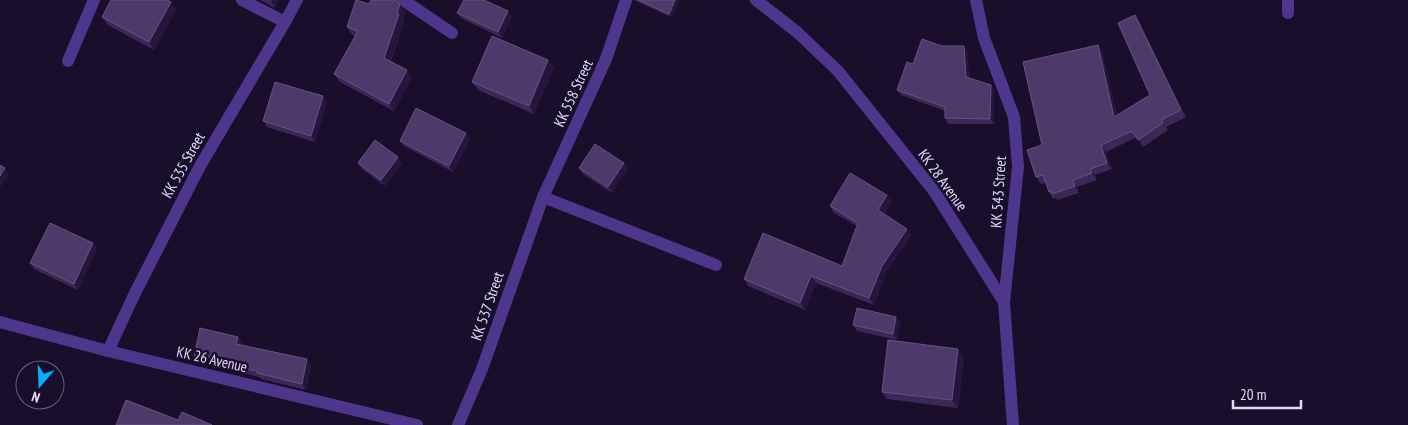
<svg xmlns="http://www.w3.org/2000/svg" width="1408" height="425" viewBox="0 0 1408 425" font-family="'PT Sans Narrow',sans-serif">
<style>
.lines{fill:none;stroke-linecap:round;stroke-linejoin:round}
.minor{stroke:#4d378c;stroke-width:12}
.wall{fill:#3c2759}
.shaded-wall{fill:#26163e}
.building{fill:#4e3a6a;stroke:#665382}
.labels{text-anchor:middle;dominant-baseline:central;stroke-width:5;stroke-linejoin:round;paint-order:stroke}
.street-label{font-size:15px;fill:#e5d8ff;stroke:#190f2a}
</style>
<rect width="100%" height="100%" fill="#190f2a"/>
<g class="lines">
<g class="minor">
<path d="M242 0 285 22"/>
<path d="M403 0 452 33"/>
<path d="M756 0 797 32 838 71 934 191 1004 302 1013 425"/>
<path d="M976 0 984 38 1014 117 1018 167 1004 302"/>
<path d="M1288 0V13"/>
<path d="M68 61 94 0"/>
<path d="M543 197 716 265"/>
<path d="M0 322 108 351 417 425"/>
<path d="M108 351 135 293 200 166 285 22 297 0"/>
<path d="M458 425 482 369 543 197 606 59 626 0"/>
</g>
</g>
<g class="wall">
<path d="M260 0H279L275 8Z"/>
<path d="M634 0H679L671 17Z"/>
<path d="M396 1 406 12 402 19 404 22 391 61 412 78 394 111 340 82 334 74 355 36 352 35 347 27 369 4Z"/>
<path d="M176 10 154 50 108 25 102 17Z"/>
<path d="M457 13 512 17 502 38 461 18Z"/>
<path d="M1135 15 1139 22 1186 117 1166 127 1168 130 1143 147 1137 137 1106 152 1112 169 1095 175 1097 180 1077 187 1079 193 1057 200 1056 198 1053 199 1049 192 1045 183 1041 184 1036 177 1042 145 1098 45 1102 52 1117 115 1150 95Z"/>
<path d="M942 46 967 51 969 78 994 90V124H948L945 118V111L901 95 897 90Z"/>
<path d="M548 60 554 68 534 114 478 90 472 82Z"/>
<path d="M323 96 327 102 315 142 267 127 263 121Z"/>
<path d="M470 139 453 172 404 146 400 141Z"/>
<path d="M358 163H402L385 186 362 169Z"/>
<path d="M624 163 628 168 612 193 583 174 579 168Z"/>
<path d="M892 201 884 214 907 229 911 236 886 272 874 305 816 283 805 310 748 286 744 279 842 266 857 226 834 213 830 206Z"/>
<path d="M93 243 97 249 78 290 34 269 30 263Z"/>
<path d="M900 323 897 340 857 331 853 325Z"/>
<path d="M238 337 242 343 241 345 311 365 306 390 261 379 259 377 198 362 194 357Z"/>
<path d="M964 357 958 408 887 399 882 392Z"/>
</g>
<g class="shaded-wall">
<path d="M272 0H279L275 8 271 2Z"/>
<path d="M675 0H679L671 17 669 14Z"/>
<path d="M171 2 176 10 154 50 149 42Z"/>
<path d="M400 4 406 12 402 19 404 22 389 65 384 58 397 13Z"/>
<path d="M508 11 512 17 502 38 498 32Z"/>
<path d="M1135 15 1139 22 1186 117 1181 110Z"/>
<path d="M1098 45 1102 52 1119 124 1114 117Z"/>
<path d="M964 46 967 51 969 82 966 77Z"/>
<path d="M548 60 554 68 534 114 529 106Z"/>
<path d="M407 70 412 78 394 111 389 104Z"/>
<path d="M991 85 994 90V124L990 119Z"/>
<path d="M323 96 327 102 315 142 311 136Z"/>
<path d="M466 133 470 139 453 172 449 166Z"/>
<path d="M1101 145 1106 152 1112 169 1107 163Z"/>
<path d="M398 157 402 163 385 186 381 180Z"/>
<path d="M624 163 628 168 612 193 608 187Z"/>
<path d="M5 168 9 174 0 188V176Z"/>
<path d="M1090 169 1095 175 1097 180 1092 173Z"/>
<path d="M1073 180 1077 187 1079 193 1075 186Z"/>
<path d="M887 195 892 201 883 217 878 210Z"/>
<path d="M907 229 911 236 886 272 874 305 869 298 882 266Z"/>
<path d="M93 243 97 249 78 290 74 284Z"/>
<path d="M811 276 816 283 805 310 800 303Z"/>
<path d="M896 317 900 323 897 340 893 334Z"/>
<path d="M238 337 242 343 240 350 236 344Z"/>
<path d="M958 349 964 357 958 408 952 400Z"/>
<path d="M307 359 311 365 306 390 302 384Z"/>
</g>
<g class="building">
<path d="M111 0H167L171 2 149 42 102 17Z"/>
<path d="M356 0 369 4 371 0H395L400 4 397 13 399 14 384 58 407 70 389 104 334 74 358 31 347 27Z"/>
<path d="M464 0H484L508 11 498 32 457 13Z"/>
<path d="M638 0H675L669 14Z"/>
<path d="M1135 15 1181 110 1161 120 1163 123 1138 140 1132 131 1101 145 1107 163 1090 169 1092 173 1073 180 1075 186 1052 194 1051 191 1049 192 1043 175 1036 177 1027 150 1042 145 1023 62 1098 45 1114 117 1150 95 1118 23Z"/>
<path d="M492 36 548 60 529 106 472 82Z"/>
<path d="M922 39 942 46H964L966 77 991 85 990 119 945 118V107L897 90 907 62 913 64Z"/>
<path d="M275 82 323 96 311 136 263 121Z"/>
<path d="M416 108 466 133 449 166 400 141Z"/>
<path d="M375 140 398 157 381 180 358 163Z"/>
<path d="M595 144 624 163 608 187 579 168Z"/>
<path d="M0 165 5 168 0 176Z"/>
<path d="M850 173 887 195 878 210 907 229 882 266 869 298 811 276 800 303 744 279 763 233 842 266 858 223 830 206Z"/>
<path d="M50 223 93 243 74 284 30 263Z"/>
<path d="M857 308 896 317 893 334 853 325Z"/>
<path d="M200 328 238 337 236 344 307 359 302 384 257 373V371L194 357Z"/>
<path d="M888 340 958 349 952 400 882 392Z"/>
<path d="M126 400 178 420 182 412 212 425H116Z"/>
</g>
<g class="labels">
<g class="street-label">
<text transform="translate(573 93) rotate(-65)">KK 558 Street</text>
<text transform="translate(183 165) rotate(-61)">KK 535 Street</text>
<text transform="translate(943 180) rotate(54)">KK 28 Avenue</text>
<text transform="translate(998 192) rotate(-86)">KK 543 Street</text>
<text transform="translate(487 306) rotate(-71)">KK 537 Street</text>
<text transform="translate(212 359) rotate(13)">KK 26 Avenue</text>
</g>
</g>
<g transform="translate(40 385) rotate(199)"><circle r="24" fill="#190f2a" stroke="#6b5f7f"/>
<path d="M0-4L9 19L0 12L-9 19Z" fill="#04b0ff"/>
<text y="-8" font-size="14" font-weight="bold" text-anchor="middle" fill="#e5d8ff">N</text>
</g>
<path d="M1233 400v8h68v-8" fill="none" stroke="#e5d8ff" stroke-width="2.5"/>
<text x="1240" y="400" font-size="15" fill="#e5d8ff" stroke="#190f2a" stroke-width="4" paint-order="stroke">20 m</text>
</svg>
